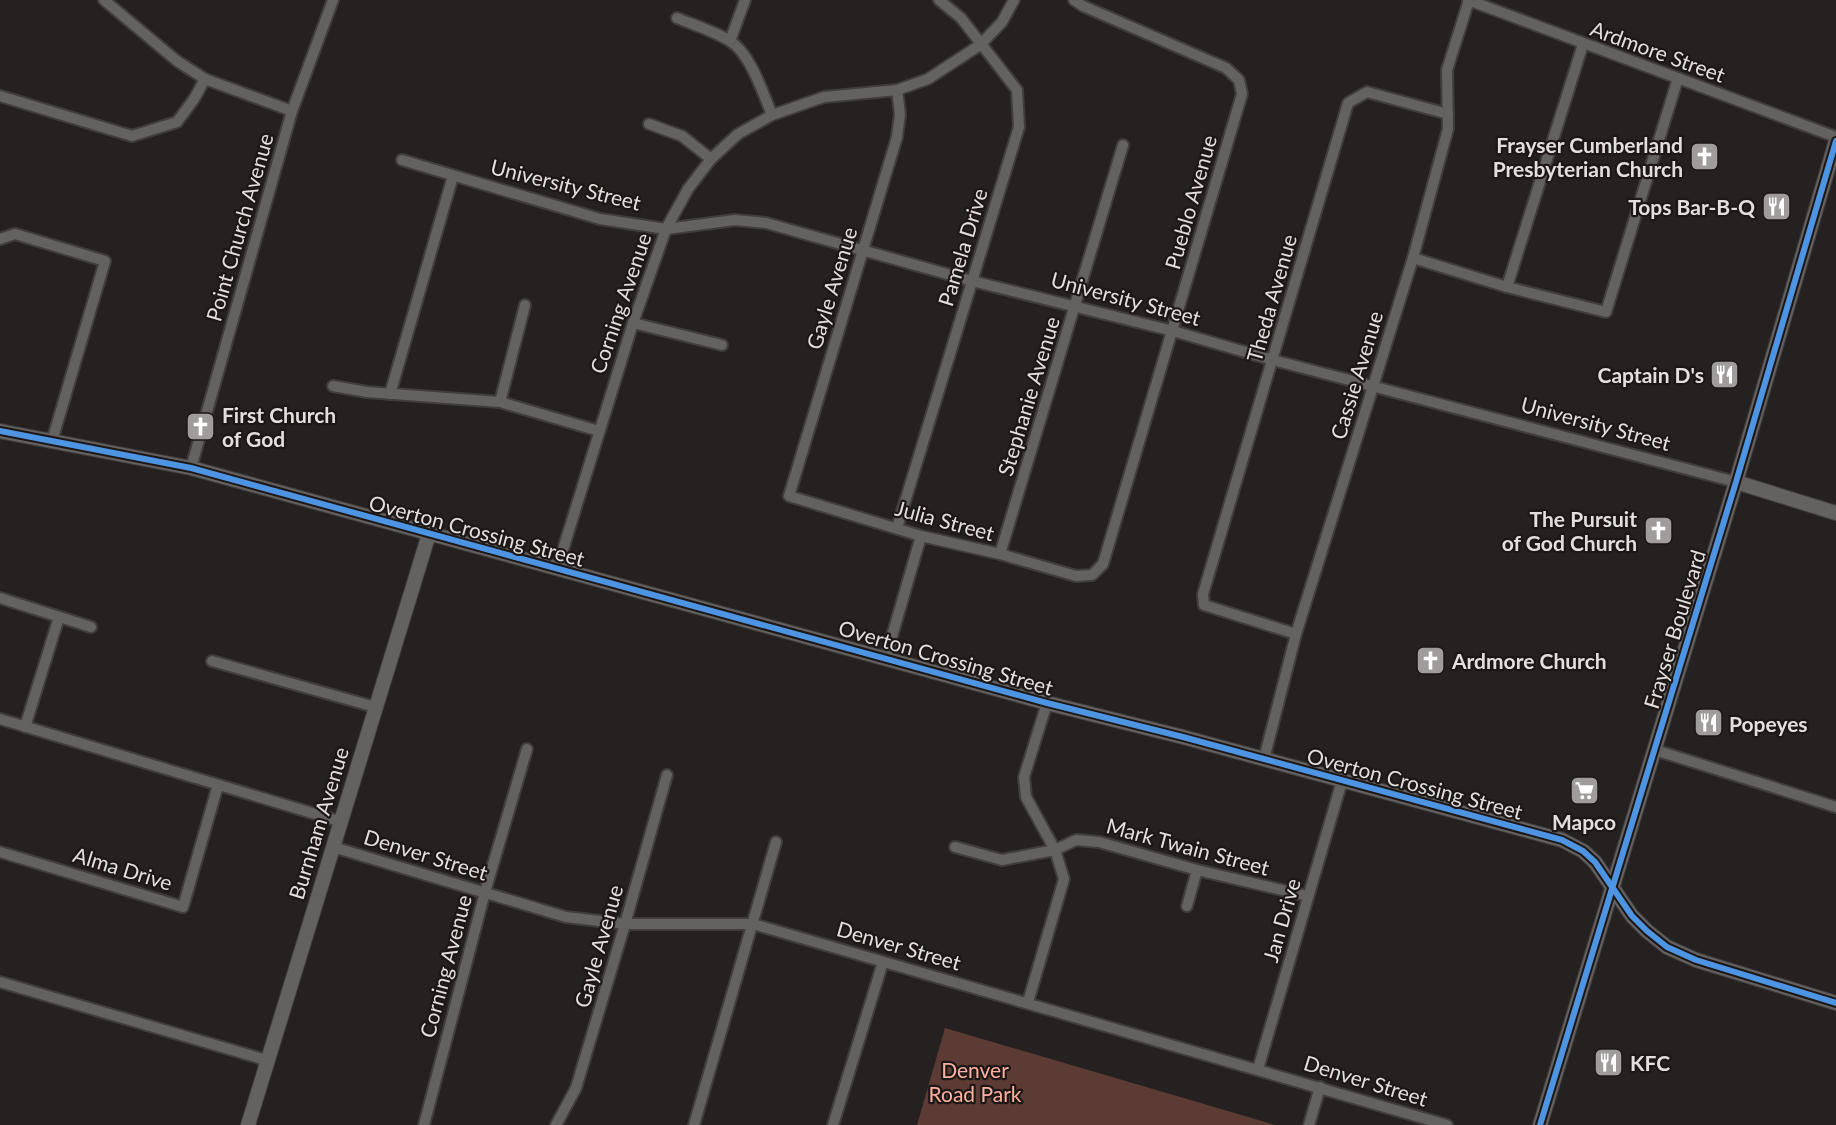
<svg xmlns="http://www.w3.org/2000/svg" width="1836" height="1125" viewBox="0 0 1836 1125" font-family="Lato,sans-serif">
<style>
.green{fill:#5c3b34}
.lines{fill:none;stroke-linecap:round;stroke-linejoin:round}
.street-casing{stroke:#413d3c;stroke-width:14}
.secondary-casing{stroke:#413d3c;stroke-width:16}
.street{stroke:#646161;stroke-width:10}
.secondary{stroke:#646161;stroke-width:14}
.cycleway-casing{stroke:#1d1716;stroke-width:10}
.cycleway{stroke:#4d94e3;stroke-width:6}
.labels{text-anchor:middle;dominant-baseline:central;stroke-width:4.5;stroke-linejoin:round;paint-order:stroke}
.street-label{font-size:21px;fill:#e3dfde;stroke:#1d1716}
.poi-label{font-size:21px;font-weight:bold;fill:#e3dfde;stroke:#1d1716;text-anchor:end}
.park-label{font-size:21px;fill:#fdafa0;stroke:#1d1716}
</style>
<rect width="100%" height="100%" fill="#252120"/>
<path class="green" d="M945 1028 1275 1125H917Z"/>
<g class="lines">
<defs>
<g id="street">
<path d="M104 0 177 61 205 79 292 111"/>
<path d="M1468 0 1836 137"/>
<path d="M677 18C694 25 714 31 730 41 750 53 763 93 772 115"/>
<path d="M730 41 745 0"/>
<path d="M897 90 900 114 897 137 789 496 921 536 1000 554 1076 576 1092 575 1103 564 1242 94 1239 80 1226 68 1083 6 1074 0"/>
<path d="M0 96 132 136 177 122 194 99 205 79"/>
<path d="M649 124 682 136 711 159"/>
<path d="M402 160 600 219 666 229 735 220 766 223 972 281 1173 331 1273 360 1736 482"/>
<path d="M0 239 15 234 105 261 52 441"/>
<path d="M1413 258 1507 287 1606 312 1678 78"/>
<path d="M1507 287 1583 44"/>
<path d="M633 323 722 345"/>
<path d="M333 386 367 392 500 402 599 431"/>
<path d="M390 394 453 176"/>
<path d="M500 402 525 305"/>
<path d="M191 468 292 111 333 0"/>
<path d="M897 528 1019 127 1017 90 961 18 939 0"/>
<path d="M1000 554 1123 145"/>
<path d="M557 569 633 323 666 229 688 189 711 159 738 134 772 115 824 97 897 90 928 79 980 45 1002 22 1014 0"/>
<path d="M0 598 91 627"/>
<path d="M1296 634 1204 605 1203 594 1348 103 1367 92 1448 114"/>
<path d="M886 657 921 536"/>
<path d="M212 661 375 707"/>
<path d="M0 719 342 822"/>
<path d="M25 727 59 617"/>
<path d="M1655 750 1836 807"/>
<path d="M1264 759 1296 634 1413 258 1448 129 1447 70 1469 0"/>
<path d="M333 847 566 917 625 924H753L1447 1125"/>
<path d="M955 847 1002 860 1055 850 1076 840 1099 842 1197 870 1308 896"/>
<path d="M0 852 183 907 218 785"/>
<path d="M1187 906 1197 870"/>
<path d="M0 982 266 1060"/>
<path d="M1028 1002 1064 879 1055 850 1026 797 1024 777 1047 703"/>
<path d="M1258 1069 1342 781"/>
<path d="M424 1125 485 892 527 749"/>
<path d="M556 1125 576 1088 625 924 667 775"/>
<path d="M694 1125 776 842"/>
<path d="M833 1125 883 962"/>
<path d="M1309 1125 1320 1087"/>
</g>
<g id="secondary">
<path d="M0 431 191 468 1047 703 1183 737 1562 840 1583 851 1595 862 1632 916 1647 931 1667 947 1696 960 1836 1003"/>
<path d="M1736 482 1836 513"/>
<path d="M248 1125 429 534"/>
<path d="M1540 1125 1736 482 1836 141"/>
</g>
</defs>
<use href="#street" class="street-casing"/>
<use href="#secondary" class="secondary-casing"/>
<use href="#street" class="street"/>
<use href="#secondary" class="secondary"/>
<defs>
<g id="cycleway">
<path d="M0 431 191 468 1047 703 1183 737 1562 840 1583 851 1595 862 1632 916 1647 931 1667 947 1696 960 1836 1003"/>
<path d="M1540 1125 1736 482 1836 141"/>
</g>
</defs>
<use href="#cycleway" class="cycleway-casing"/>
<use href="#cycleway" class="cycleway"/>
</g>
<defs>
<symbol id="church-square" viewBox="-11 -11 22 22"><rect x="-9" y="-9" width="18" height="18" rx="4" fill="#a09c9c" stroke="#1d1716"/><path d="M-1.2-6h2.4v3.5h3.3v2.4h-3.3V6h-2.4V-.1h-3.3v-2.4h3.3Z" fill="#fff"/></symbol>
<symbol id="restaurant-square" viewBox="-11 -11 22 22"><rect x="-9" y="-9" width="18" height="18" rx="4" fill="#a09c9c" stroke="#1d1716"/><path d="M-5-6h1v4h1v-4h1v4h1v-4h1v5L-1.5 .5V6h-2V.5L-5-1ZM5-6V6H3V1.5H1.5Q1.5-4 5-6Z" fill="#fff"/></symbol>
<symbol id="supermarket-square" viewBox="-11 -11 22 22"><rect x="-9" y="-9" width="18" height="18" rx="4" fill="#a09c9c" stroke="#1d1716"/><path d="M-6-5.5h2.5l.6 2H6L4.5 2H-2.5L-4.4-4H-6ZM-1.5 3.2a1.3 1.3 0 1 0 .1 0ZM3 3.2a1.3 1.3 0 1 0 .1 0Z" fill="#fff"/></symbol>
</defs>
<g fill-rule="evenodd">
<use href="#church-square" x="1688" y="140" width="33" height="33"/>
<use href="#restaurant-square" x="1760" y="190" width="33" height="33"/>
<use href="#restaurant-square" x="1708" y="358" width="33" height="33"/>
<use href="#church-square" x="184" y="410" width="33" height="33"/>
<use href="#church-square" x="1642" y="514" width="33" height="33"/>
<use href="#church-square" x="1414" y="644" width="33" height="33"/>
<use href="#restaurant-square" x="1692" y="706" width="33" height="33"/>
<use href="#supermarket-square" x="1568" y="774" width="33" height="33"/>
<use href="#restaurant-square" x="1592" y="1046" width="33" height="33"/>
</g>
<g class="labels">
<g class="street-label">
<text transform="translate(1658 51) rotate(20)">Ardmore Street</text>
<text transform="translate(566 184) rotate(14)">University Street</text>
<text transform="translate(1190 202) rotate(-74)">Pueblo Avenue</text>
<text transform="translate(239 227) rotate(-74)">Point Church Avenue</text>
<text transform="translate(962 247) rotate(-73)">Pamela Drive</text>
<text transform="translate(831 288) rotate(-73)">Gayle Avenue</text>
<text transform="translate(1126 298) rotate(15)">University Street</text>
<text transform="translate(1271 298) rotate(-74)">Theda Avenue</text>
<text transform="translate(620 303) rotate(-71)">Corning Avenue</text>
<text transform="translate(1356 375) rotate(-73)">Cassie Avenue</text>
<text transform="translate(1028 396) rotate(-73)">Stephanie Avenue</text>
<text transform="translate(1596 423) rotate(15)">University Street</text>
<text transform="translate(945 520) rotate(15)">Julia Street</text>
<text transform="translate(477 530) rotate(15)">Overton Crossing Street</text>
<text transform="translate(1674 629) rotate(-73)">Frayser Boulevard</text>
<text transform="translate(946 657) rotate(16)">Overton Crossing Street</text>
<text transform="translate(1415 783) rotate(15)">Overton Crossing Street</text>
<text transform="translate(318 823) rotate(-73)">Burnham Avenue</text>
<text transform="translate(1188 846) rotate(15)">Mark Twain Street</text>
<text transform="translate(426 854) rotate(17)">Denver Street</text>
<text transform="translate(123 868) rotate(17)">Alma Drive</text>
<text transform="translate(1281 920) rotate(-74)">Jan Drive</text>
<text transform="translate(899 945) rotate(16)">Denver Street</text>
<text transform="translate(598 946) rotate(-74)">Gayle Avenue</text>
<text transform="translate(445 966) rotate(-75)">Corning Avenue</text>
<text transform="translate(1366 1080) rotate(17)">Denver Street</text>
</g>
<g class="poi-label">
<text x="1683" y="144">Frayser Cumberland<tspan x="1683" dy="24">Presbyterian Church</tspan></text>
<text x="1755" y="206">Tops Bar-B-Q</text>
<text x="1704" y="374">Captain D's</text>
<text x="222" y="414" text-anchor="start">First Church<tspan x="222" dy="24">of God</tspan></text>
<text x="1637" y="518">The Pursuit<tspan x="1637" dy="24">of God Church</tspan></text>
<text x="1452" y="660" text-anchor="start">Ardmore Church</text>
<text x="1729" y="723" text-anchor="start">Popeyes</text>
<text x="1584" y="821" text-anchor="middle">Mapco</text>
<text x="1630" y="1062" text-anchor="start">KFC</text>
</g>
<g class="park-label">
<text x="975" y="1069">Denver<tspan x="975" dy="24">Road Park</tspan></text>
</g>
</g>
</svg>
